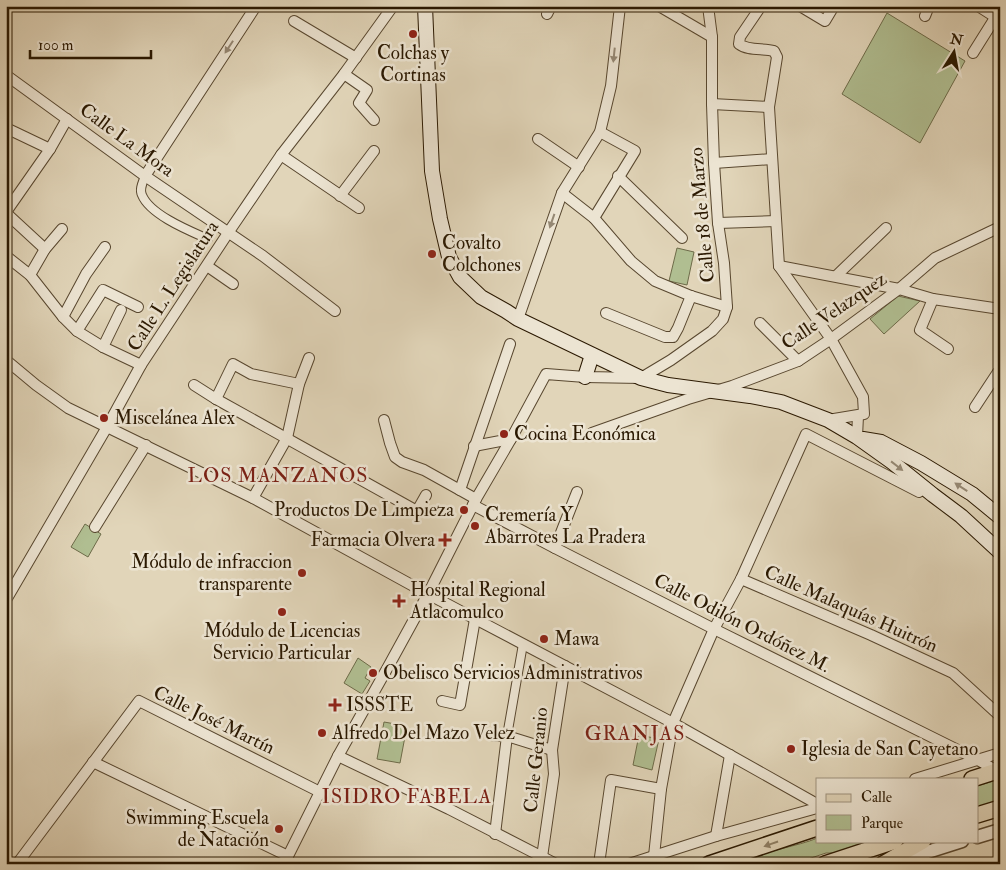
<svg xmlns="http://www.w3.org/2000/svg" width="1006" height="870" viewBox="0 0 1006 870" font-family="'IM FELL Double Pica',serif">
<style>
.green{fill:#b0be91;stroke:#6d6b49}
.lines{fill:none;stroke-linecap:round;stroke-linejoin:round}
.pedestrian-casing{stroke:#58472f;stroke-width:10}
.minor-casing{stroke:#58472f;stroke-width:12}
.tertiary-casing{stroke:#58472f;stroke-width:15}
.secondary-casing{stroke:#2a1801;stroke-width:16}
.primary-casing{stroke:#2a1801;stroke-width:18}
.pedestrian{stroke:#ece4d2;stroke-width:8}
.minor{stroke:#ece4d2;stroke-width:10}
.tertiary{stroke:#ece4d2;stroke-width:12}
.secondary{stroke:#ece4d2;stroke-width:14}
.primary{stroke:#e1d5b9;stroke-width:15}
.oneway{fill:#958874}
.oneway2{fill:#8f8066}
.poi-dot{fill:#8f2418;stroke:#ece4d2;stroke-width:2}
.labels{text-anchor:middle;dominant-baseline:central;stroke-width:5;stroke-linejoin:round;paint-order:stroke}
.poi-label{font-size:19px;fill:#2a1801;stroke:#ece4d2;text-anchor:start}
.street-label{font-size:19px;fill:#2a1801;stroke:#ece4d2}
.neighbourhood-label{font-size:20px;letter-spacing:1px;fill:#7a1f14;stroke:#ece4d2}
</style>
<rect width="100%" height="100%" fill="#e1d5b9"/>
<filter id="stains"><feTurbulence type="fractalNoise" baseFrequency=".004" numOctaves="4"/><feColorMatrix values="0 0 0 0 .2 0 0 0 0 .09 0 0 0 0 .02 0 0 0 .5 -.17"/></filter>
<radialGradient id="worn" r=".72"><stop offset=".6" stop-color="#630" stop-opacity="0"/><stop offset="1" stop-color="#630" stop-opacity=".3"/></radialGradient>
<g class="green">
<path d="M887 13 965 61 920 143 842 94Z"/>
<path d="M677 248 694 252 687 285 669 281Z"/>
<path d="M898 296 920 301 884 334 870 319Z"/>
<path d="M85 524 101 534 88 557 71 547Z"/>
<path d="M358 658 371 667 365 678 370 681 362 694 344 683Z"/>
<path d="M384 722 407 726 400 763 377 759Z"/>
<path d="M639 735 659 739 652 770 633 765Z"/>
<path d="M1000 779V804L977 811V786Z"/>
<path d="M817 838V841H880L835 853H826L793 864H746C754 852 801 846 817 838Z"/>
</g>
<g class="lines">
<defs>
<g id="pedestrian">
<path d="M145 176C143 182 139 189 142 195 150 215 190 231 208 239"/>
<path d="M507 736 523 644"/>
</g>
<g id="minor">
<path d="M659 6 712 37"/>
<path d="M761 6 740 37 739 44C748 51 763 48 774 51L777 57 769 107 779 266"/>
<path d="M800 6 825 21 834 6"/>
<path d="M978 6 1000 20"/>
<path d="M547 14 551 6"/>
<path d="M925 16 929 6"/>
<path d="M294 21 356 58"/>
<path d="M973 53 1000 10"/>
<path d="M344 74 367 90 359 103 374 120"/>
<path d="M6 75 145 176 263 256 335 311"/>
<path d="M712 104 769 107"/>
<path d="M6 128 50 149"/>
<path d="M538 139 579 167"/>
<path d="M281 155 359 208"/>
<path d="M714 163 772 159"/>
<path d="M145 176 256 6"/>
<path d="M618 176 682 238"/>
<path d="M562 193 594 218 631 261 655 281 691 296 727 307"/>
<path d="M340 196 374 151"/>
<path d="M6 212 50 149 67 119"/>
<path d="M6 213 45 249"/>
<path d="M594 218 635 151 600 132"/>
<path d="M718 223 776 221"/>
<path d="M6 256 30 275 63 317 77 331 103 347 141 365"/>
<path d="M207 266 233 284"/>
<path d="M779 266 899 289 933 299 1000 309"/>
<path d="M779 266 831 339 863 397 864 414 828 420"/>
<path d="M30 275 45 249 62 229"/>
<path d="M836 276 886 228"/>
<path d="M933 299 920 330 948 349"/>
<path d="M606 313 665 337H673L678 328 691 296"/>
<path d="M63 317 86 274 105 247"/>
<path d="M518 319 562 193 600 132 611 86 620 6"/>
<path d="M760 323 798 361"/>
<path d="M77 331 103 290 138 307"/>
<path d="M103 347 121 310"/>
<path d="M6 360 36 385 68 408 253 498 428 594 673 723 817 804"/>
<path d="M194 385 216 399 417 511 426 495"/>
<path d="M216 399 233 364 251 374 299 384"/>
<path d="M975 407 998 372 1000 373"/>
<path d="M384 420 390 443 395 457 402 462 424 470 476 499"/>
<path d="M592 433 688 399 732 386 798 361 831 339 899 289 935 258 1000 227"/>
<path d="M857 437 858 416"/>
<path d="M474 446 511 439"/>
<path d="M460 490 510 344"/>
<path d="M253 498 287 438 299 384 309 358"/>
<path d="M473 505 555 548 714 629 978 760 997 771"/>
<path d="M95 527 146 445"/>
<path d="M555 548 577 492"/>
<path d="M741 579 871 635 953 673 1000 716"/>
<path d="M6 600 107 427 141 365 228 233 281 155 344 74 393 6"/>
<path d="M442 701 460 705 475 619"/>
<path d="M490 735 507 736 552 750"/>
<path d="M338 756 449 809 556 864"/>
<path d="M93 762 288 856"/>
<path d="M915 779 1000 753"/>
<path d="M495 834 507 736"/>
<path d="M716 836 730 755"/>
<path d="M654 856 661 789 673 723 714 629 741 579 806 434 919 492 922 486"/>
<path d="M542 857 554 774 552 750 565 666"/>
<path d="M17 864 139 701 320 792"/>
<path d="M284 864 338 756 388 667 428 594 476 499 511 439 546 374 585 377 641 378 671 360 712 331 723 319 727 307 724 263 718 223 714 163 712 104V37L708 6"/>
<path d="M599 864 611 780 661 789"/>
<path d="M629 864 716 836 817 808"/>
</g>
<g id="tertiary">
<path d="M977 837 1000 830"/>
<path d="M893 863 962 841"/>
</g>
<g id="secondary">
<path d="M425 6 432 171 440 219 449 257 460 277 481 297 506 311 518 319 641 378 668 385 750 396 781 402 828 420 857 437 892 462 933 495 961 516 1000 552"/>
<path d="M585 377 592 355"/>
<path d="M863 439 881 442 921 463 972 494 1000 517"/>
</g>
<g id="primary">
<path d="M972 779 1000 770"/>
<path d="M977 815 1000 808"/>
<path d="M709 864 817 828"/>
<path d="M825 864 895 841"/>
<path d="M883 864 923 841"/>
</g>
</defs>
<use href="#pedestrian" class="pedestrian-casing"/>
<use href="#minor" class="minor-casing"/>
<use href="#tertiary" class="tertiary-casing"/>
<use href="#secondary" class="secondary-casing"/>
<use href="#primary" class="primary-casing"/>
<use href="#pedestrian" class="pedestrian"/>
<use href="#minor" class="minor"/>
<use href="#tertiary" class="tertiary"/>
<use href="#secondary" class="secondary"/>
<use href="#primary" class="primary"/>
</g>
<defs><path id="oneway-solid" d="M-6-.8H1V-3.2L6.5 0L1 3.2V.8H-6Z" transform="scale(1.25)"/></defs>
<g class="oneway">
<use href="#oneway-solid" transform="translate(229 47) rotate(123)"/>
<use href="#oneway-solid" transform="translate(614 55) rotate(96)"/>
<use href="#oneway-solid" transform="translate(552 221) rotate(109)"/>
<use href="#oneway-solid" transform="translate(897 466) rotate(38)"/>
<use href="#oneway-solid" transform="translate(961 487) rotate(-147)"/>
</g>
<use class="oneway2" href="#oneway-solid" transform="translate(771 844) rotate(161)"/>
<g class="poi-dot">
<circle cx="413" cy="34" r="5"/>
<circle cx="432" cy="254" r="5"/>
<circle cx="104" cy="418" r="5"/>
<circle cx="504" cy="434" r="5"/>
<circle cx="464" cy="510" r="5"/>
<circle cx="475" cy="526" r="5"/>
<path d="M442.5 532.5h5v5h5v5h-5v5h-5v-5h-5v-5h5z"/>
<circle cx="302" cy="573" r="5"/>
<path d="M396.5 593.5h5v5h5v5h-5v5h-5v-5h-5v-5h5z"/>
<circle cx="282" cy="612" r="5"/>
<circle cx="544" cy="639" r="5"/>
<circle cx="373" cy="673" r="5"/>
<path d="M332.5 697.5h5v5h5v5h-5v5h-5v-5h-5v-5h5z"/>
<circle cx="322" cy="733" r="5"/>
<circle cx="791" cy="749" r="5"/>
<circle cx="279" cy="829" r="5"/>
</g>
<g class="labels">
<g class="poi-label">
<text x="413" y="53" text-anchor="middle">Colchas y<tspan x="413" dy="22">Cortinas</tspan></text>
<text x="442" y="243">Covalto<tspan x="442" dy="22">Colchones</tspan></text>
<text x="114" y="418">Miscelánea Alex</text>
<text x="514" y="434">Cocina Económica</text>
<text x="454" y="510" text-anchor="end">Productos De Limpieza</text>
<text x="485" y="515">Cremería Y<tspan x="485" dy="22">Abarrotes La Pradera</tspan></text>
<text x="435" y="540" text-anchor="end">Farmacia Olvera</text>
<text x="292" y="562" text-anchor="end">Módulo de infraccion<tspan x="292" dy="22">transparente</tspan></text>
<text x="410" y="590">Hospital Regional<tspan x="410" dy="22">Atlacomulco</tspan></text>
<text x="282" y="631" text-anchor="middle">Módulo de Licencias<tspan x="282" dy="22">Servicio Particular</tspan></text>
<text x="554" y="639">Mawa</text>
<text x="383" y="673">Obelisco Servicios Administrativos</text>
<text x="346" y="705">ISSSTE</text>
<text x="332" y="733">Alfredo Del Mazo Velez</text>
<text x="801" y="749">Iglesia de San Cayetano</text>
<text x="269" y="818" text-anchor="end">Swimming Escuela<tspan x="269" dy="22">de Natación</tspan></text>
</g>
<g class="street-label">
<text transform="translate(127 140) rotate(36)">Calle La Mora</text>
<text transform="translate(702 215) rotate(-95)">Calle 18 de Marzo</text>
<text transform="translate(173 286) rotate(-57)">Calle L. Legislatura</text>
<text transform="translate(834 311) rotate(-34)">Calle Velazquez</text>
<text transform="translate(851 609) rotate(24)">Calle Malaquías Huitrón</text>
<text transform="translate(742 623) rotate(27)">Calle Odilón Ordóñez M.</text>
<text transform="translate(214 720) rotate(26)">Calle José Martín</text>
<text transform="translate(536 760) rotate(-84)">Calle Geranio</text>
</g>
<g class="neighbourhood-label">
<text x="278" y="475">LOS MANZANOS</text>
<text x="635" y="733">GRANJAS</text>
<text x="407" y="796">ISIDRO FABELA</text>
</g>
</g>
<rect width="1006" height="870" fill="none" stroke="#e1d5b9" stroke-width="25"/>
<rect x="8" y="8" width="991" height="855" fill="none" stroke="#2a1801" stroke-width="2.5"/>
<rect x="12" y="12" width="981" height="845" fill="none" stroke="#2a1801"/>
<rect x="816" y="778" width="162" height="65" fill="#ece4d2" stroke="#9e927e"/>
<rect x="826" y="794" width="25" height="8" fill="#e1d5b9" stroke="#9e927e"/>
<text x="861" y="802" font-size="15" fill="#2a1801">Calle</text>
<rect x="826" y="815" width="25" height="15" fill="#b0be91" stroke="#9e927e"/>
<text x="861" y="828" font-size="15" fill="#2a1801">Parque</text>
<g transform="translate(954 52) rotate(11)" stroke="#ece4d2" stroke-width="4" paint-order="stroke">
<path d="M0-4L9 19L0 12L-9 19Z" fill="#2a1801"/>
<text y="-8" font-size="14" font-weight="bold" text-anchor="middle" fill="#2a1801">N</text>
</g>
<path d="M30 50v8h121v-8" fill="none" stroke="#2a1801" stroke-width="2.5"/>
<text x="38" y="50" font-size="15" fill="#2a1801" stroke="#ece4d2" stroke-width="4" paint-order="stroke">100 m</text>
<rect width="100%" height="100%" filter="url(#stains)"/>
<rect width="100%" height="100%" fill="url(#worn)"/>
</svg>
